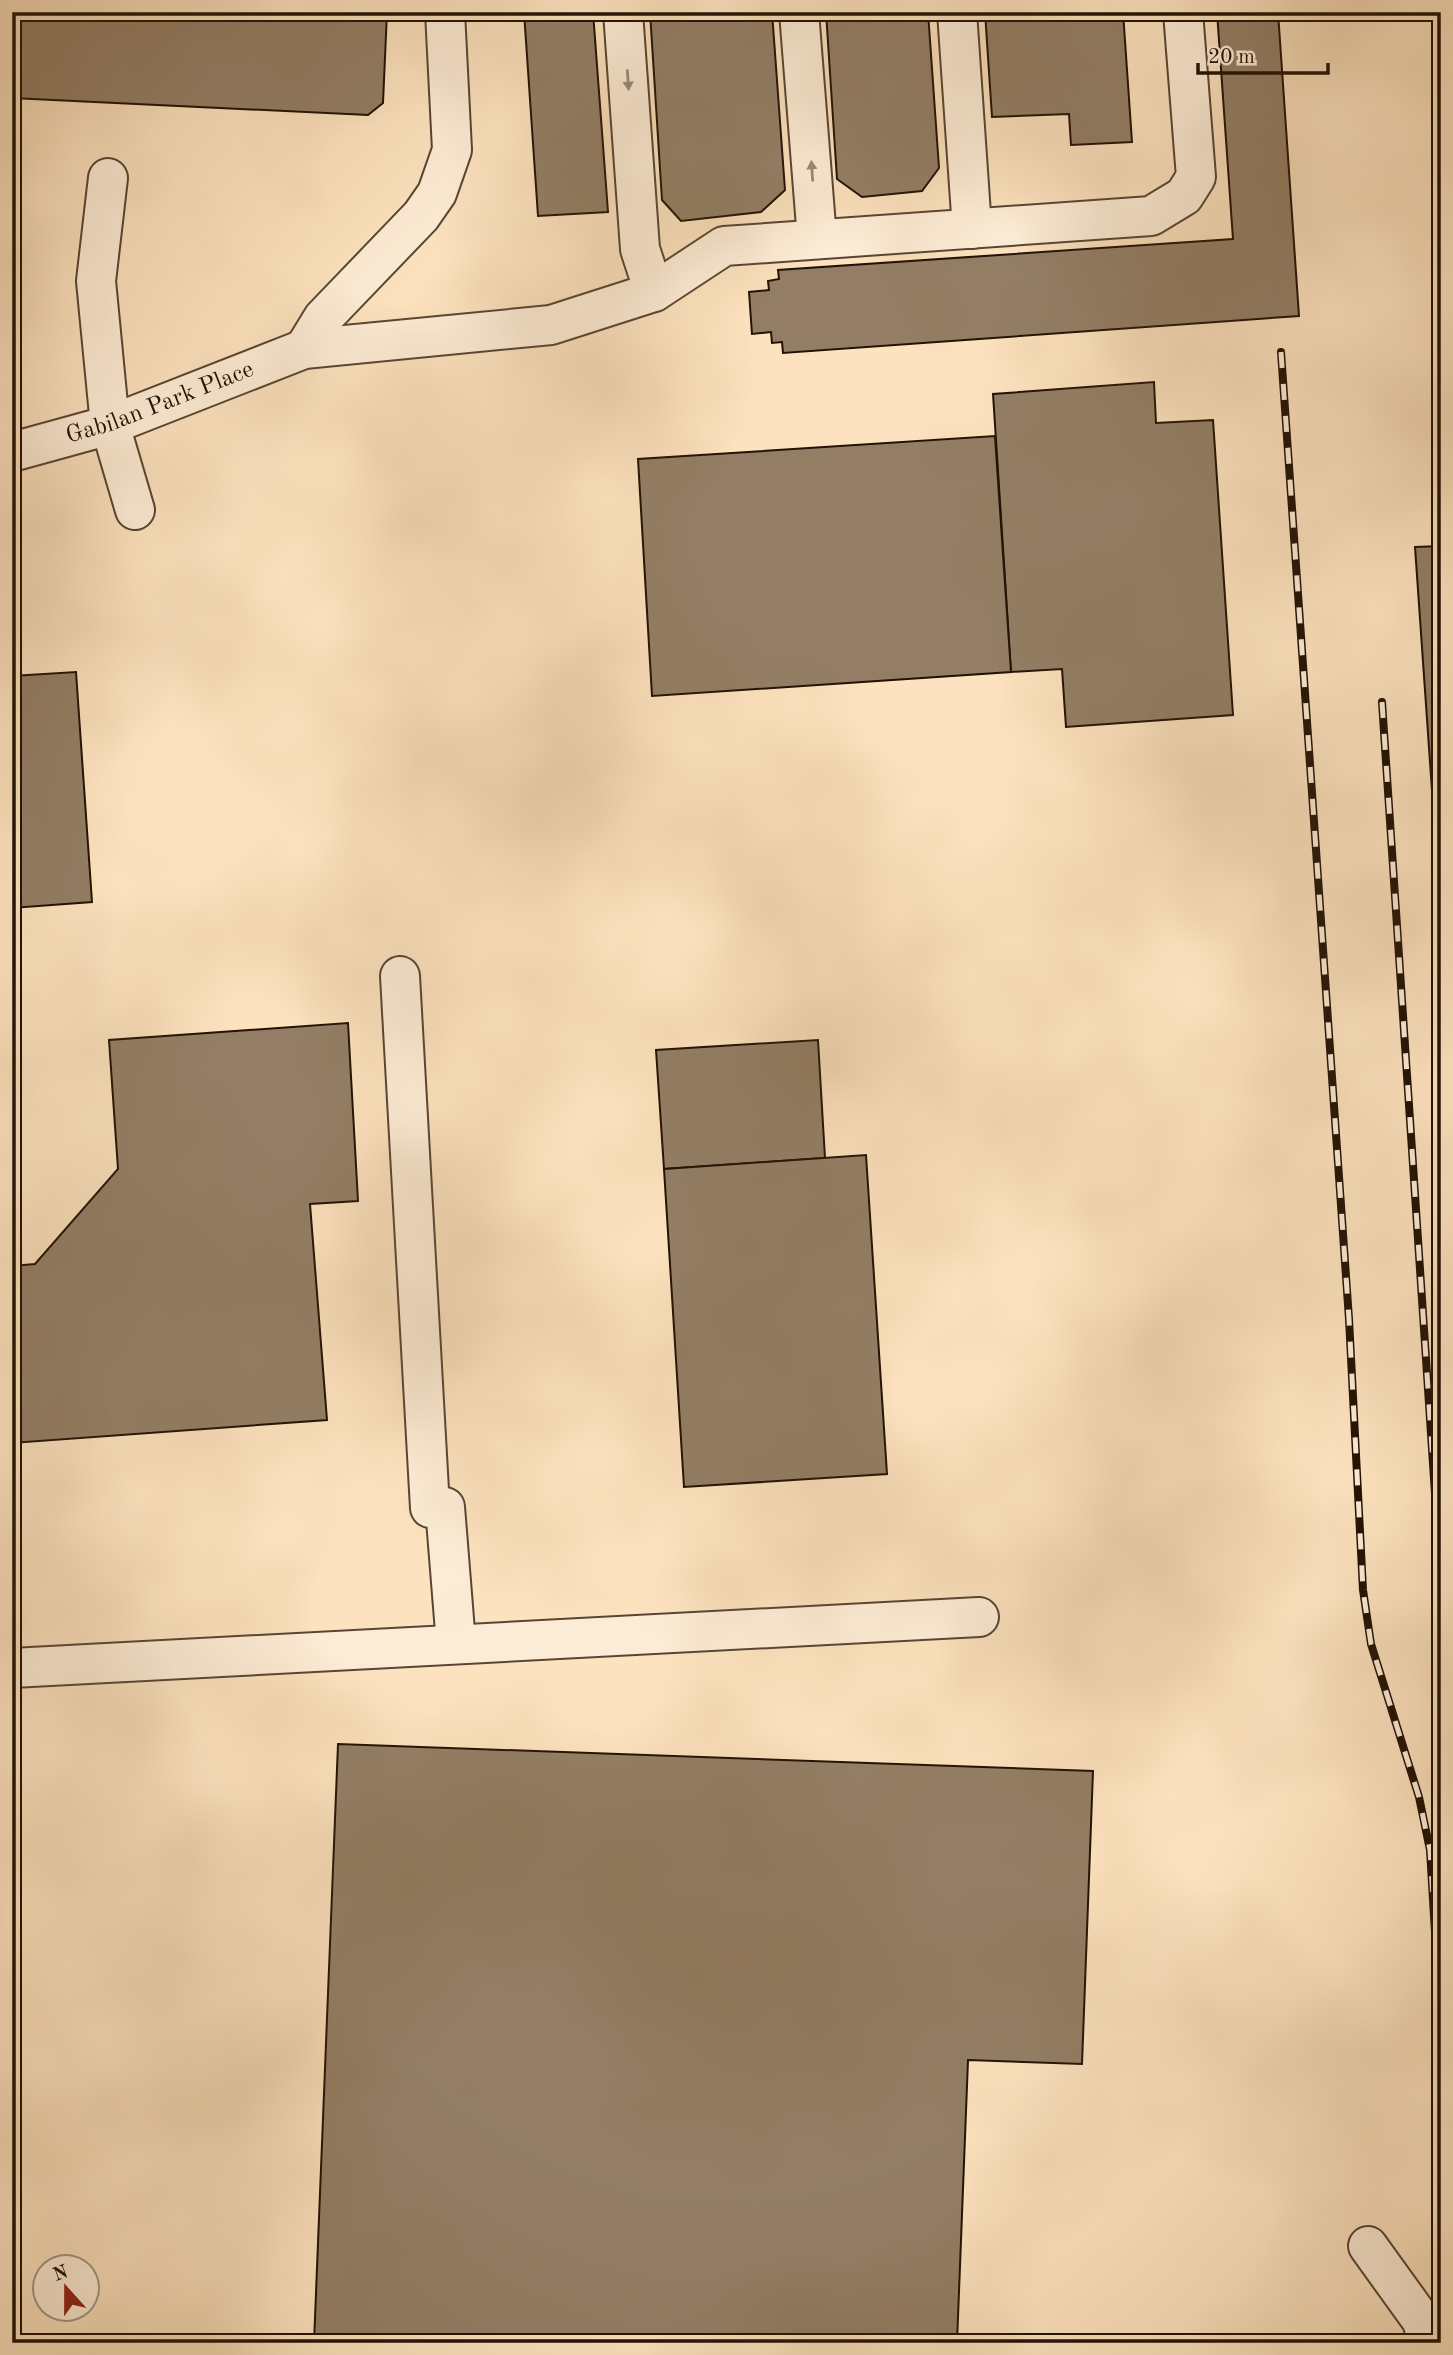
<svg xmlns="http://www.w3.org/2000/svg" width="1453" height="2355" viewBox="0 0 1453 2355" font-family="'Old Standard TT',serif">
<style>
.building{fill:#937e65;stroke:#221205;stroke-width:2}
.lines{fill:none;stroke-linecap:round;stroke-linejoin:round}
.minor-casing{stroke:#584633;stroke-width:42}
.minor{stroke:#fdecd5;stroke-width:38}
.rail-casing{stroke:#221205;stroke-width:8}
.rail{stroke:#fdecd5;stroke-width:5;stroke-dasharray:16;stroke-linecap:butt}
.oneway{fill:#9a8a77}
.labels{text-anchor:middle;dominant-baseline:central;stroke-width:6;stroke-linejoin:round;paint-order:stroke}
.street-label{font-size:24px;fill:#221205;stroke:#fdecd5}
</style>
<rect width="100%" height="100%" fill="#fce2be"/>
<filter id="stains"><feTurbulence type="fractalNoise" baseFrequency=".00286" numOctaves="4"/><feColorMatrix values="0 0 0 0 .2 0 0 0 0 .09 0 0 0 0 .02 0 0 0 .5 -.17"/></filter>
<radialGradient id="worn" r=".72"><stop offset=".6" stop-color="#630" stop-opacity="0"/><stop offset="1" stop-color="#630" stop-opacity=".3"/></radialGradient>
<g class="building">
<path d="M12 12H387L383 103 368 115 12 98Z"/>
<path d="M524 12H593L608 212 538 216Z"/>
<path d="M650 12H772L785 190 761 212 681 221 662 200Z"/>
<path d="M826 12H928L939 168 922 191 862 197 837 179Z"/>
<path d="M985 12H1123L1132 142 1071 145 1069 114 992 117Z"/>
<path d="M1217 12H1278L1299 316 783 353 782 342 772 343 771 332 752 334 749 292 769 290 768 281 779 279 778 270 1233 239Z"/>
<path d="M1154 382 1156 423 1213 420 1233 715 1066 727 1062 669 1011 672 993 394Z"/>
<path d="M995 436 1011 672 652 696 638 459Z"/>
<path d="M1441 546V920L1415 547Z"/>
<path d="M76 672 92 902 12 908V676Z"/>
<path d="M348 1023 358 1201 310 1204 327 1420 12 1443V1266L35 1264 118 1169 109 1040Z"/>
<path d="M818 1040 825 1158 664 1169 656 1050Z"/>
<path d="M866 1155 887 1474 684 1487 664 1169Z"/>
<path d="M338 1744 1093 1771 1082 2064 968 2060 957 2343H314Z"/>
</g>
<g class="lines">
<defs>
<g id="minor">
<path d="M623 12 640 249 654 292"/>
<path d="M799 12 817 239"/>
<path d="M957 12 972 229"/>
<path d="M108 178 96 281 110 425 135 510"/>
<path d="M304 349 323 318 421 216 437 193 452 150 445 12"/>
<path id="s1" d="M12 452 110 425 304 349 551 325 654 292 724 246 1151 216 1184 196 1196 177 1183 12"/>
<path d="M400 976 430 1508"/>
<path d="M445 1507 456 1644"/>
<path d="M12 1668 979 1617"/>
<path d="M1368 2246 1422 2321 1428 2343"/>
</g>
</defs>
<use href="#minor" class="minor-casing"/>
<use href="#minor" class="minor"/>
<defs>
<g id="rail">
<path d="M1281 352 1349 1319 1363 1590 1371 1644 1419 1797 1430 1850 1441 2031"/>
<path d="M1382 702 1441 1583"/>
</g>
</defs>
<use href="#rail" class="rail-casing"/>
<use href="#rail" class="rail"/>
</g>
<defs><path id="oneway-solid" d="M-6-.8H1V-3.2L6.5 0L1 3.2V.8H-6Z" transform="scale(1.75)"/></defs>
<g class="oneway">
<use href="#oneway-solid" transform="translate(628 80) rotate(86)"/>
<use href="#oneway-solid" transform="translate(812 171) rotate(-94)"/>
</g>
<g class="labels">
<g class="street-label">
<text stroke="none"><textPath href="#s1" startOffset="156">Gabilan Park Place</textPath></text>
</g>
</g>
<rect width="1453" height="2355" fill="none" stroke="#fce2be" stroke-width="42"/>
<rect x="14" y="14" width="1425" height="2327" fill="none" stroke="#221205" stroke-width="3.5"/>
<rect x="21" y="21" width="1411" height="2313" fill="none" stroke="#221205" stroke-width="2"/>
<g transform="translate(66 2288) rotate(339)"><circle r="33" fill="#fdecd5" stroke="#a59582" stroke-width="2"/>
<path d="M0-5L12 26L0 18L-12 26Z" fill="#8f2418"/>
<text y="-10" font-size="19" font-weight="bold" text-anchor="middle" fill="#221205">N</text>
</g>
<path d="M1198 63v10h130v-10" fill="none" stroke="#221205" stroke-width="3.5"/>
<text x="1208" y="63" font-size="21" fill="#221205" stroke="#fdecd5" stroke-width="5" paint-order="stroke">20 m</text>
<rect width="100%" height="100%" filter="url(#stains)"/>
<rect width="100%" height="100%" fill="url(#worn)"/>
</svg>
